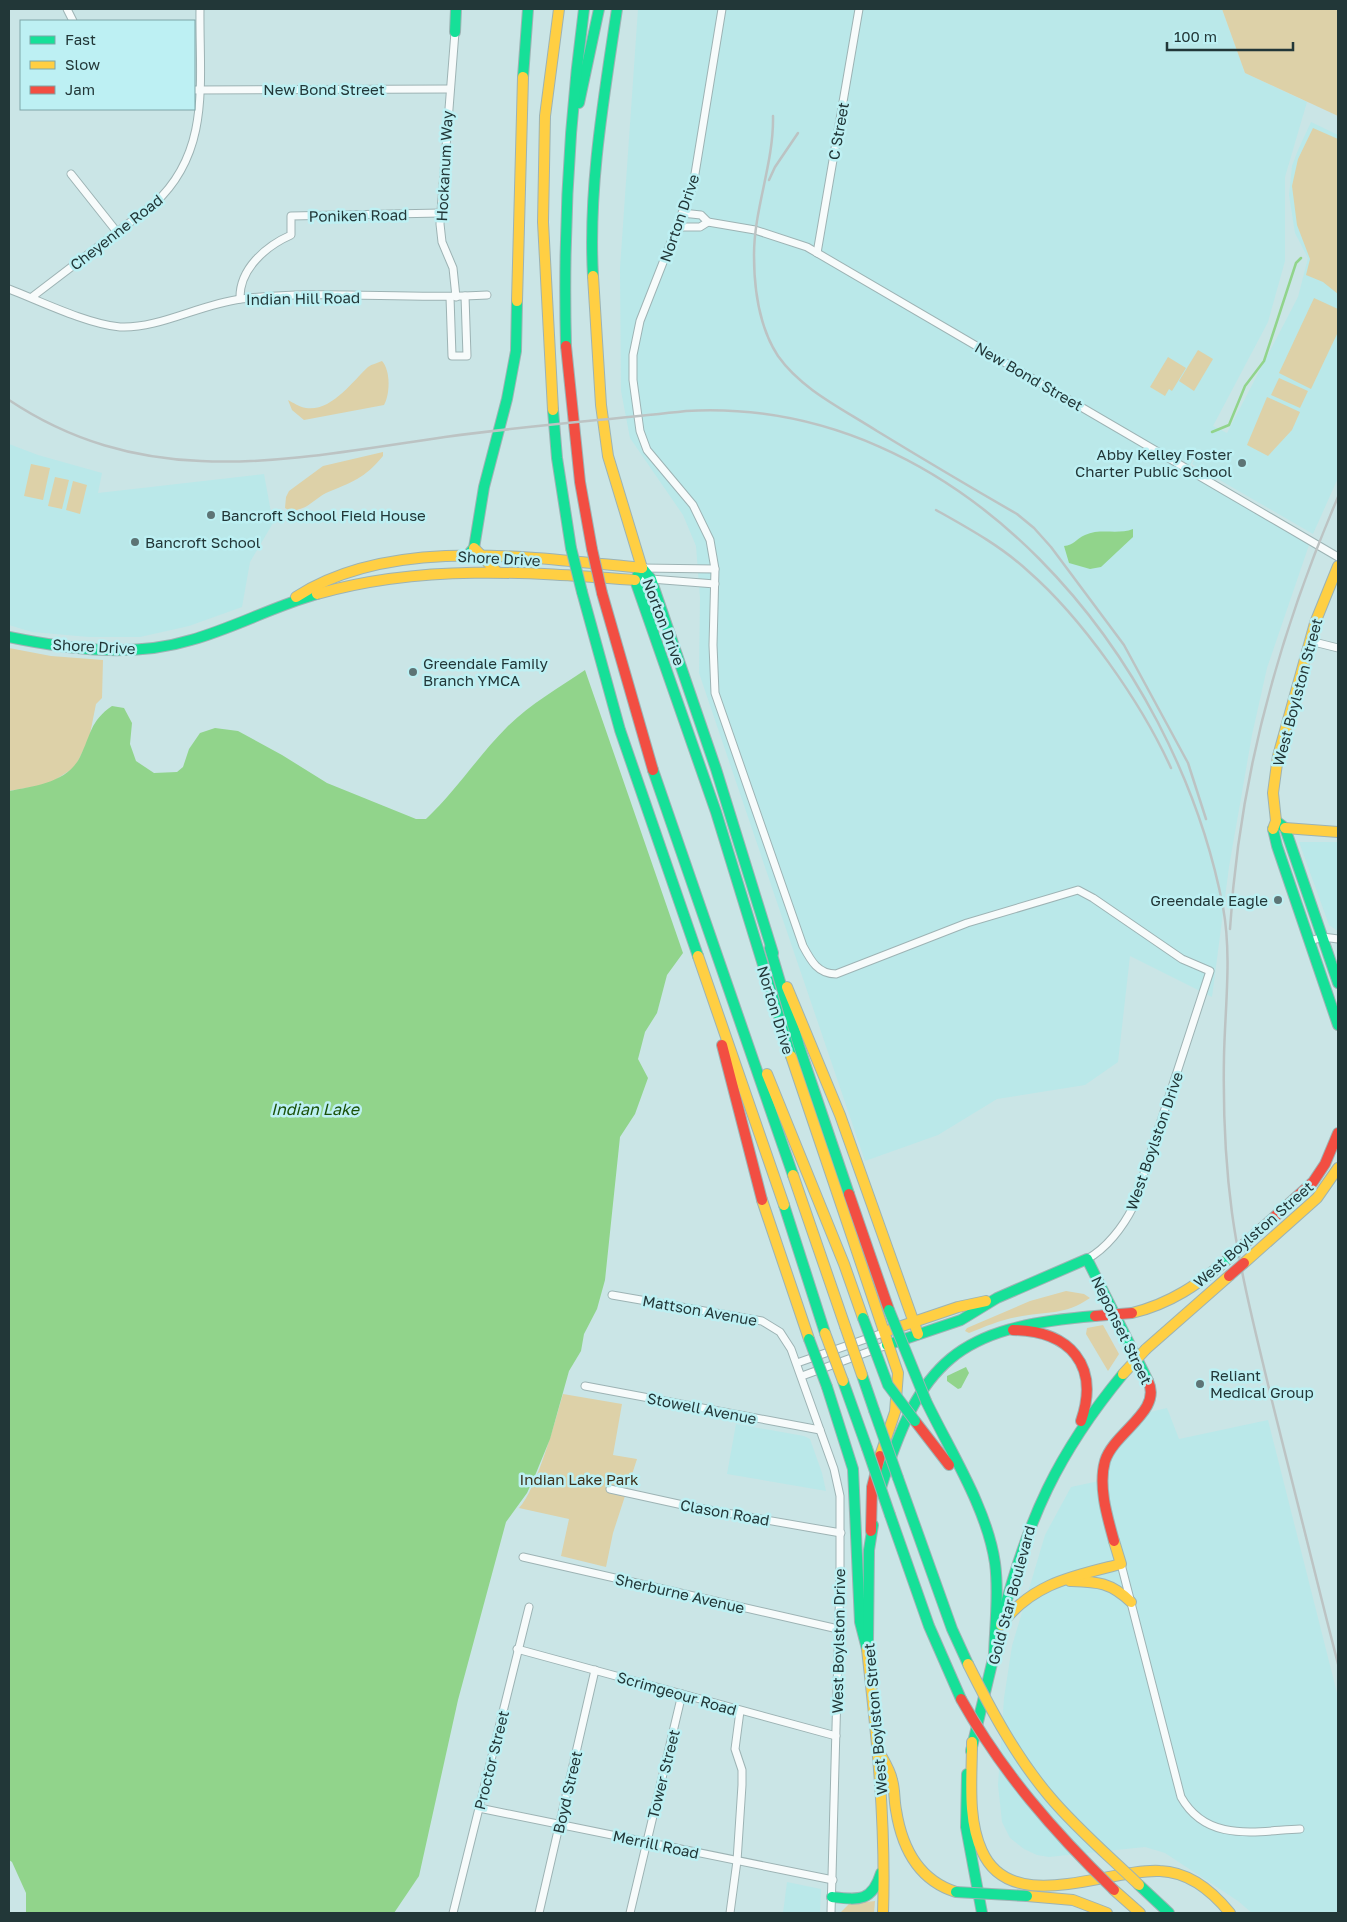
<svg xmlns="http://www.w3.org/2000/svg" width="1347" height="1922" viewBox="0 0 1347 1922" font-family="'Golos Text',sans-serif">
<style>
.built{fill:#bae8e9}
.green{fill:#ddd1a8}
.water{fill:#91d48b}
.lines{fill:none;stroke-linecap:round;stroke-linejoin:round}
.stream{stroke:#91d48b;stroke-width:2.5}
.street-casing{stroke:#9db3b4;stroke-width:9}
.fast-casing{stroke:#9db3b4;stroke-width:12}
.slow-casing{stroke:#9db3b4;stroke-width:12}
.jam-casing{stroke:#9db3b4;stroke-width:12}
.street{stroke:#f7fbfb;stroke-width:7}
.fast{stroke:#16e098;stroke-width:10}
.slow{stroke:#ffcf43;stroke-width:10}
.jam{stroke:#f24e42;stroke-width:10}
.rail{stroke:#bcc3c3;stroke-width:2.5}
.fast-bridge-casing{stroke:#9db3b4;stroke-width:12;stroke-linecap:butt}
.slow-bridge-casing{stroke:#9db3b4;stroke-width:12;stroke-linecap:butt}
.jam-bridge-casing{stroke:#9db3b4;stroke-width:12;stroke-linecap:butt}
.fast-bridge{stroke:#16e098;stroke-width:10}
.slow-bridge{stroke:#ffcf43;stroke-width:10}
.jam-bridge{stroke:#f24e42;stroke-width:10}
.poi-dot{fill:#5d7475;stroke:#bdf0f3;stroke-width:2}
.labels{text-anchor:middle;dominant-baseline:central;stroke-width:5;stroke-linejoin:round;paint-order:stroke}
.street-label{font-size:15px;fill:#223738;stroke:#bdf0f3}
.poi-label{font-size:15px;fill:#223738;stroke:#bdf0f3;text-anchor:start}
.park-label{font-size:15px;fill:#3d311b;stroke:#bdf0f3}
.water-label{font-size:16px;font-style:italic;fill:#1b5109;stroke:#bdf0f3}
</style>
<rect width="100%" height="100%" fill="#cae5e6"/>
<g class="built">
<path d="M638 9H1222L1245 73 1307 102 1285 177V261L1268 322 1213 426 1227 433 1298 297 1308 258 1295 233 1289 195 1292 166 1298 150 1311 122 1338 135V478L1313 534 1192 464 1201 447 1186 472 1309 545 1267 668 1252 735 1229 867 1212 997 1130 956 1118 1062 1085 1085 997 1099 938 1135 865 1161 699 673 700 598 696 546 683 515 630 438 621 391 620 268Z"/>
<path d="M9 444 38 455 102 473 98 493 264 474 273 523 250 562 242 607 189 626 140 637H89L32 632 9 625Z"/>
<path d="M1299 842H1338V931L1329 925Z"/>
<path d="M1167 1408 1179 1439 1268 1420 1338 1697V1913H1252L1238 1901 1165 1853 1145 1847 1049 1857 1037 1855 1024 1849 1010 1838 1002 1822 998 1785 1004 1698 1012 1646 1045 1535 1071 1487 1108 1479 1109 1461 1119 1444 1150 1412Z"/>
<path d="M736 1424 804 1436 810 1439 822 1473 826 1491 727 1474Z"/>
<path d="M787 1882 821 1889 820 1913H783Z"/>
</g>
<g class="green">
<path d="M1222 9H1338V116L1245 73Z"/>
<path d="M1313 128 1338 139V294L1323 282 1306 275 1310 259 1297 225 1292 186 1298 159Z"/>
<path d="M1314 298 1338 309V332L1311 389 1279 373Z"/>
<path d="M1198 350 1213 359 1194 391 1179 381Z"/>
<path d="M1168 357 1186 368 1172 391 1169 389 1165 396 1150 387Z"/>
<path d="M382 361C391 371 390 395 384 405L304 420 292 410 288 400C294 403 299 407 306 408 331 412 352 382 368 367 372 364 378 363 382 361Z"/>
<path d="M1279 378 1308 391 1300 408 1271 395Z"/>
<path d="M1267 397 1300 412 1292 430 1268 456 1247 445Z"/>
<path d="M383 452V456C364 479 352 482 326 493 320 496 313 502 307 506 303 509 297 509 292 512L285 508 286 497 289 491 323 466Z"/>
<path d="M31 464 50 468 43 500 24 496Z"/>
<path d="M55 477 69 480 62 509 48 506Z"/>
<path d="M73 481 87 485 80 514 66 510Z"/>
<path d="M9 648 51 656 103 660 102 698 96 704 89 739 75 767 49 784 9 791Z"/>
<path d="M1066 1291 1084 1294 1090 1298C1064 1316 1046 1311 1017 1317 1000 1320 984 1327 969 1333L965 1331 967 1328 1030 1301Z"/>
<path d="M1103 1325 1119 1354 1108 1371 1086 1334 1087 1328Z"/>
<path d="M563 1394 622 1404 613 1455 637 1459 613 1533 606 1567 561 1556 569 1519 519 1508C537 1489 555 1421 563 1394Z"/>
<path d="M875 1901 874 1913H840L849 1904Z"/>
</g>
<g class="water">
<path d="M1133 529V537L1101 567 1090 569 1069 563 1064 546C1074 545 1076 539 1085 535 1100 528 1118 535 1133 529Z"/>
<path d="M585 670 683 953 667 975 657 1013 645 1032 638 1059 648 1078 635 1114 620 1137 605 1280 597 1309 584 1334 581 1351 569 1371 550 1439 534 1478 527 1493 506 1522 458 1700 419 1876 394 1913H26V1893L12 1862 9 1860V791C34 786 67 783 80 757 91 735 90 721 112 706L124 708 132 723 130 744 136 761 154 773 177 772 183 767 189 749 200 733 215 728 238 731 282 755 327 783 416 819H426C456 791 478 756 507 727 530 704 559 688 585 670Z"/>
<path d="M966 1367 969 1373 961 1388 958 1389 947 1381V1376Z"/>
</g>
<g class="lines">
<path class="stream" d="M1212 432 1229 425 1245 386 1264 361 1296 263 1301 258"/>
<defs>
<g id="street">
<path d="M67 9 73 21"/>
<path d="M722 9 693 186 640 321 633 355V380L640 431 647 450 693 505 710 540 715 569 713 645 715 693 803 946C811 961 818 974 836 974L967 923 1078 890 1093 898 1182 959 1210 971 1133 1207C1123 1227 1106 1249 1087 1259"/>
<path d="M455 32 440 224 442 242 453 268 456 297"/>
<path d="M194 90 449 89"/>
<path d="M71 174 117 232"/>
<path d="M682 213 701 215 708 222 755 230 807 247 1338 557"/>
<path d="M677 227H700L708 222"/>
<path d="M817 253 859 9"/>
<path d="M9 289C40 301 87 324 120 327 158 329 201 304 241 299 322 289 405 300 487 295"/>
<path d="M32 297 154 204C212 151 199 81 200 9"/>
<path d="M450 297 452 356H467L465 296"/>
<path d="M240 299C239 269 266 246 291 235V216L441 213"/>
<path d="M642 568 715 569"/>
<path d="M635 580 651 579 715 584"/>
<path d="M1310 641 1338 648"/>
<path d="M1310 941 1323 937 1338 939"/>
<path d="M612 1295 762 1321 780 1332 791 1349 834 1469 840 1496V1580L831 1913"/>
<path d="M797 1363 883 1333"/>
<path d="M802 1376 887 1345"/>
<path d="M585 1386 820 1430"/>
<path d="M610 1489 692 1507 841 1533"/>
<path d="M523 1557 838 1629"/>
<path d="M1121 1564 1181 1797C1207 1843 1255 1831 1300 1829"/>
<path d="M517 1649 836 1736"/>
<path d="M479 1808 833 1880"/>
<path d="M453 1913 529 1607"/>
<path d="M539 1913 595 1670"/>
<path d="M630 1913 682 1694"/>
<path d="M730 1913 737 1861 742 1785V1770L735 1749 740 1711"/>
</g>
<g id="fast">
<path d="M455 32 456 9"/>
<path d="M523 77 528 9"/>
<path d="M579 103 599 9"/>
<path d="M593 276C588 187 604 97 617 9"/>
<path d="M566 346C563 232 569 121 584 9"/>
<path d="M553 410 557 458 571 548"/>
<path d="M468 555 474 548 484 487 507 399 516 351 517 301"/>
<path d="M642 568 635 580 716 812 791 1056"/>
<path d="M642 568 651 579 716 769 773 953"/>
<path d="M582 592 620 730 698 956"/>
<path d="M9 637C68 649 132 658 191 640 234 628 274 606 317 594"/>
<path d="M653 770 793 1175"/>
<path d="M1276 821 1285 828 1338 983"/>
<path d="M1273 829 1277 846 1338 1025"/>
<path d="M770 948 799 1046 849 1194"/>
<path d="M784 1205 825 1333"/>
<path d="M887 1345 961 1320 997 1298 1087 1259 1148 1381"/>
<path d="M862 1375 874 1410"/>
<path d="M843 1381 867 1448"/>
<path d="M827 1387 853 1469 860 1622 867 1649"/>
<path d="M926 1401C950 1451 987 1508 995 1563 999 1593 995 1624 994 1655"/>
<path d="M898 1478 952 1629 968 1664"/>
<path d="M880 1491C920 1360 957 1327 1095 1316"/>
<path d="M890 1515 929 1626 961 1699"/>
<path d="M1002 1618C1028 1519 1057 1454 1123 1374"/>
<path d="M868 1643 869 1550 873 1525"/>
<path d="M971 1751 994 1655"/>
<path d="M967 1774 966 1827 982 1913"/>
<path d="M1139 1885 1169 1913"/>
<path d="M832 1897C859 1900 872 1902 881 1873"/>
</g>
<g id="slow">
<path d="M593 276 601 405 608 456 642 568"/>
<path d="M517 301 523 77"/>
<path d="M553 410 543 222 545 116 559 9"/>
<path d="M474 548 497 572"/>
<path d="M317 594C422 564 527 572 635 580"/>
<path d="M296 597C391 535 535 558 642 568"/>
<path d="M1285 828 1338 832"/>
<path d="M1273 829 1276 821 1273 793 1278 756 1315 623 1338 566"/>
<path d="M698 956 784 1205"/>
<path d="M787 987 840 1115 918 1334"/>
<path d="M791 1056 898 1373 895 1412 880 1456"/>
<path d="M767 1074 844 1264 863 1318"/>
<path d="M793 1175 845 1326"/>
<path d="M762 1200 809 1339"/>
<path d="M1244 1263 1317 1198 1338 1168"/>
<path d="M1132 1313C1170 1304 1199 1284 1228 1259"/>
<path d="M890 1330 958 1307 986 1301"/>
<path d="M1146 1349 1229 1276"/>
<path d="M1070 1581C1098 1582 1110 1582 1131 1602"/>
<path d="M1001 1625C1032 1583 1074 1576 1121 1564L1114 1541"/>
<path d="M867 1649C877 1737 886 1824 883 1913"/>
<path d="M972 1742C972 1777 967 1819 982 1851 1011 1917 1108 1868 1160 1871 1189 1872 1213 1892 1230 1913"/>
<path d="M879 1752C884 1761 890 1770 892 1780 895 1790 894 1800 896 1810 902 1848 918 1880 956 1892"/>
<path d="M1114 1890 1140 1913"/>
<path d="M1027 1896 1073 1900 1107 1913"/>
</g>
<g id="jam">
<path d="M566 346 580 482 592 549"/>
<path d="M602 593 653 770"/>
<path d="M722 1045 762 1200"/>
<path d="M849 1194 889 1310"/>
<path d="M1241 1247 1313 1182 1325 1164 1338 1133"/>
<path d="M1013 1330C1070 1331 1100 1365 1081 1421"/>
<path d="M915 1421 949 1465"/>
<path d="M871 1531 872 1487 880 1456"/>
<path d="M1114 1541C1107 1516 1098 1486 1105 1461 1114 1432 1163 1411 1148 1381"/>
</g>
</defs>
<use href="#street" class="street-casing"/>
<use href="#fast" class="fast-casing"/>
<use href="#slow" class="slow-casing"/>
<use href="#jam" class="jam-casing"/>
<use href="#street" class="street"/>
<use href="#fast" class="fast"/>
<use href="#slow" class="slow"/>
<use href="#jam" class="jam"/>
<g class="rail">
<path d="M773 116C774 163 754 208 754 255 754 289 759 327 778 356 802 390 843 409 877 431 923 459 970 487 1017 514L1034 528 1051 547 1124 645 1188 763 1206 819"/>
<path d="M769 180 775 167 798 133"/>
<path d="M9 400C148 493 292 459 445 437 525 426 606 420 686 411 961 395 1175 657 1223 907 1232 956 1225 1007 1224 1056 1223 1109 1225 1161 1232 1213 1241 1278 1258 1342 1273 1405 1295 1492 1316 1578 1338 1664"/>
<path d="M936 510C968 528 1001 546 1028 571 1082 618 1141 702 1171 768"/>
<path d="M1230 929C1239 778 1279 634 1338 497"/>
</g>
<defs>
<g id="fast-bridge">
<path d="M571 548 582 592"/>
<path d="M1228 1259 1241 1247"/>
<path d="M889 1310 926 1401"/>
<path d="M863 1318 888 1385 915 1421"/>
<path d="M809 1339 827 1387"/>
<path d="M874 1410 898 1478"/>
<path d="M867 1448 890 1515"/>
<path d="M956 1892 1027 1896"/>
</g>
<g id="slow-bridge">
<path d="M845 1326 862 1375"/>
<path d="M825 1333 843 1381"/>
<path d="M1123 1374 1146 1349"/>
<path d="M968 1664C991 1710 1016 1757 1050 1797 1077 1829 1109 1856 1139 1885"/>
</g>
<g id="jam-bridge">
<path d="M592 549 602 593"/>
<path d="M1229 1276 1244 1263"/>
<path d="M1095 1316 1132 1313"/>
<path d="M961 1699C1002 1772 1054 1832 1114 1890"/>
</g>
</defs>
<use href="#fast-bridge" class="fast-bridge-casing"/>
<use href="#slow-bridge" class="slow-bridge-casing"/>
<use href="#jam-bridge" class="jam-bridge-casing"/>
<use href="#fast-bridge" class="fast-bridge"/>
<use href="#slow-bridge" class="slow-bridge"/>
<use href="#jam-bridge" class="jam-bridge"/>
</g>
<g class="poi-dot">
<circle cx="1242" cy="463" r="5"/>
<circle cx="211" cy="515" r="5"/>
<circle cx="135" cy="542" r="5"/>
<circle cx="413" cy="672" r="5"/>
<circle cx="1278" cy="900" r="5"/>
<circle cx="1200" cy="1384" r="5"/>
</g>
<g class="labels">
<g class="street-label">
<text x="324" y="89">New Bond Street</text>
<text transform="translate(838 131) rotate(-80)">C Street</text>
<text transform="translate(444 166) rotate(-87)">Hockanum Way</text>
<text transform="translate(358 215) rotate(-1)">Poniken Road</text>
<text transform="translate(679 218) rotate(-71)">Norton Drive</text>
<text transform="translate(116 232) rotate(-38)">Cheyenne Road</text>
<text transform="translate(303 298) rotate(-1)">Indian Hill Road</text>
<text transform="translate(1029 376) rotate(30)">New Bond Street</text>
<text transform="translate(499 558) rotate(3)">Shore Drive</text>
<text transform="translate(664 622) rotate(69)">Norton Drive</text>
<text transform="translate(94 646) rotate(3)">Shore Drive</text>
<text transform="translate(1297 692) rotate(-75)">West Boylston Street</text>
<text transform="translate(776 1010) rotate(73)">Norton Drive</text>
<text transform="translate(1154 1141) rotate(-71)">West Boylston Drive</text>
<text transform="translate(1253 1234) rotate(-41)">West Boylston Street</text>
<text transform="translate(700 1310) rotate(10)">Mattson Avenue</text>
<text transform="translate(1122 1330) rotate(64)">Neponset Street</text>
<text transform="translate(702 1408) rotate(11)">Stowell Avenue</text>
<text transform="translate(725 1512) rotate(10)">Clason Road</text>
<text transform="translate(680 1593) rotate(13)">Sherburne Avenue</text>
<text transform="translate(1011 1595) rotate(-75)">Gold Star Boulevard</text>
<text transform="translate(838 1641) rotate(-89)">West Boylston Drive</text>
<text transform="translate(677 1693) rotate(16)">Scrimgeour Road</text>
<text transform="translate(875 1719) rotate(-95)">West Boylston Street</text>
<text transform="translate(491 1760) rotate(-76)">Proctor Street</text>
<text transform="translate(663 1774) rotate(-76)">Tower Street</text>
<text transform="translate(567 1792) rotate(-77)">Boyd Street</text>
<text transform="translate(656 1844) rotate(12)">Merrill Road</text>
</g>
<g class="poi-label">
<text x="1232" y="454" text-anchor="end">Abby Kelley Foster<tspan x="1232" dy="17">Charter Public School</tspan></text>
<text x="221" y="515">Bancroft School Field House</text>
<text x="145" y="542">Bancroft School</text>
<text x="423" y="663">Greendale Family<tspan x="423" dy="17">Branch YMCA</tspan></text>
<text x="1268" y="900" text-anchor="end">Greendale Eagle</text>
<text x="1210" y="1375">Reliant<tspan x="1210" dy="17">Medical Group</tspan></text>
</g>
<g class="park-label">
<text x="579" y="1479">Indian Lake Park</text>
</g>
<g class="water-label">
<text x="315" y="1109">Indian Lake</text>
</g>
</g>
<rect width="1347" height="1922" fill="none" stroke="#223738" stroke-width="20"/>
<rect x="20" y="20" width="175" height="90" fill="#bdf0f3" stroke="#7fa6a8"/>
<rect x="30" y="36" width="25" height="8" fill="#16e098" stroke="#7fa6a8"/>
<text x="65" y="45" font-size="15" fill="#223738">Fast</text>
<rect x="30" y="61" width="25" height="8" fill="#ffcf43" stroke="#7fa6a8"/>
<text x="65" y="70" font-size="15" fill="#223738">Slow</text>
<rect x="30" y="86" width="25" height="8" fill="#f24e42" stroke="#7fa6a8"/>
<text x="65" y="95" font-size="15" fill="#223738">Jam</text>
<path d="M1167 42v8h126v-8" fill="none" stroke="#223738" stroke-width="2.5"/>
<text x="1174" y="42" font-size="15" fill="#223738" stroke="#bdf0f3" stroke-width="4" paint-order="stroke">100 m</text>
</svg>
